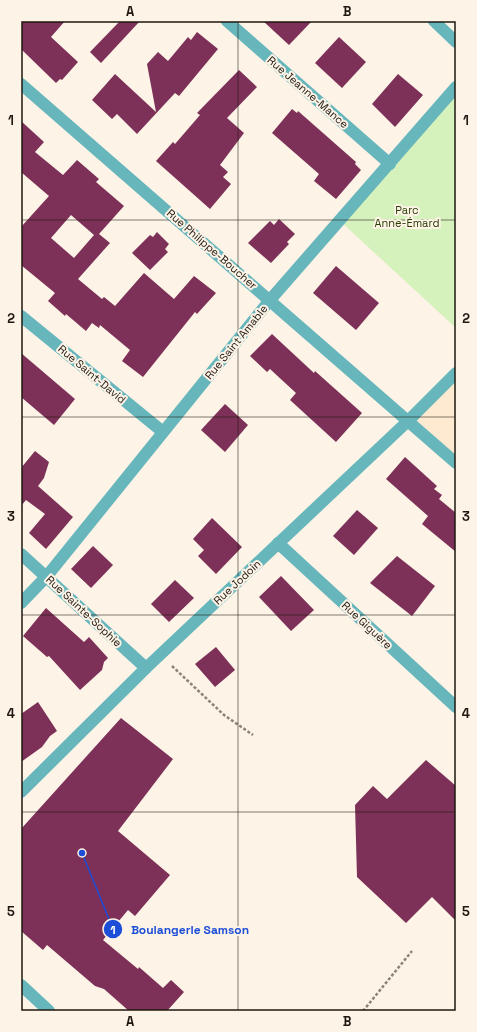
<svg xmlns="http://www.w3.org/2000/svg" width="477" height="1032" viewBox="0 0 477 1032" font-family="'Space Grotesk',sans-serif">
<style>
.built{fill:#feead0}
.green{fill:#d6f2bc}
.building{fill:#7d3158;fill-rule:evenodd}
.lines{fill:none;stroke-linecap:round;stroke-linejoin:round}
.path{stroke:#8b837a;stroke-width:2.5;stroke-dasharray:3 2;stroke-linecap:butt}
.minor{stroke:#66b6bc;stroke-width:12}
.grid{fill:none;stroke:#1e1811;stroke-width:1;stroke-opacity:0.55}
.labels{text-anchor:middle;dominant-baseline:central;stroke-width:4;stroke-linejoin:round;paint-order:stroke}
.street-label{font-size:11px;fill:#1e1811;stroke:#fdf3e7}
.park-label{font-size:11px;fill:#273e03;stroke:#fdf3e7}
.leader{fill:none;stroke:#1d4ed8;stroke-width:1.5}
.callout-dot{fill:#1d4ed8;stroke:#fdf3e7;stroke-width:1.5}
.mark-label{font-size:12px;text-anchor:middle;font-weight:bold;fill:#fff}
.callout-label{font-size:12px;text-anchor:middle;font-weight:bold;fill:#1d4ed8;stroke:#fdf3e7;stroke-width:4;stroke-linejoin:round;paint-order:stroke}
.neatline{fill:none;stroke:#1e1811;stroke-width:1.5}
.grid-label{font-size:13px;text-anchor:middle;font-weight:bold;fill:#1e1811}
</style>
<rect width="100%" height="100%" fill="#fdf3e7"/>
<path class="built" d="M456 373V464L408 421Z"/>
<path class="green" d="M456 86V328L340 221Z"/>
<g class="building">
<path d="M21 21H65L51 37 78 62 62 80 60 79 56 83 21 49Z"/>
<path d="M120 21H140L101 63 90 52Z"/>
<path d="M263 21H312L289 45Z"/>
<path d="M197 32 218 49 179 96 175 93 137 134 117 114 112 119 92 100 115 74 156 112 147 64 158 52 168 61 188 37 191 40Z"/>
<path d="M339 37 366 62 342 88 315 63Z"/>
<path d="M239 70 257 87 227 118 244 133 220 165 228 172 223 177 231 184 210 209 156 161 173 142 175 144 200 115 197 113Z"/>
<path d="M398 74 423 95 395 127 372 104Z"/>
<path d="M292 109 297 113 298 111 356 162 355 164 361 170 336 199 314 181 319 174 272 133Z"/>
<path d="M21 121 44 142 35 152 63 175 77 160 99 179 96 182 124 206 99 234 110 243 78 279 102 299 104 297 115 306 144 273 174 299 194 276 216 293 197 314 195 312 143 377 122 361 130 350 100 325 99 328 92 323 86 331 66 314 65 316 48 301 55 293 21 265V227L49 196 21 172ZM71 215 94 235 74 258 51 238Z"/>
<path d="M279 219 295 234 287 242 289 244 271 263 248 243 270 221 274 225Z"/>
<path d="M157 232 169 244 165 249 168 252 150 270 132 253 150 235 153 237Z"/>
<path d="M336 266 379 303 356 330 313 293Z"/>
<path d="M272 334 314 373 315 371 362 413 336 442 290 400 296 393 270 369 267 372 250 356Z"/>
<path d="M21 353 75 399 54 425 21 397Z"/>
<path d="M225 404 248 425 225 452 201 430Z"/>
<path d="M35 451 49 462 44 478 38 486 73 517 46 549 29 533 45 514 26 500 21 506V468Z"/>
<path d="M405 457 437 486 434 489 442 495 439 499 456 513V552L422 524 428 516 386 479Z"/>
<path d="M357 510 378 528 354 555 333 536Z"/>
<path d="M212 518 242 547 216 574 198 556 204 550 193 539Z"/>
<path d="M93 546 113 565 91 588 71 569Z"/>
<path d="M397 556 435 586 412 616 370 583Z"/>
<path d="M281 576 314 610 291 631 259 597Z"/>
<path d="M175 580 194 598 169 622 151 604Z"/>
<path d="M46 608 84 642 89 637 108 658 104 662 102 670 80 690 49 656 47 657 23 636Z"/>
<path d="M216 647 235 670 215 687 195 664Z"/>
<path d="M38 702 57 731 50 736 42 747 21 762V714Z"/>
<path d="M121 718 173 759 118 831 170 875 135 916 128 910 103 940 138 969 139 967 163 988 171 980 184 992 167 1011H129L104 989 95 986 47 945 43 950 21 931V829Z"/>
<path d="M426 760 456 786V921L432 897 406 923 357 877 355 805 373 786 387 799Z"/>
</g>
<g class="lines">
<g class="path">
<path d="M172 666 224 715 253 735"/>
<path d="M363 1011 412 951"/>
</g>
<g class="minor">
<path d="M227 21 390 164"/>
<path d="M434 21 456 42"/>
<path d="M21 84 456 463"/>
<path d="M21 316 163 432"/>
<path d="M278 543 456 707"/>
<path d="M21 554 146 668"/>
<path d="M21 603 47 576 270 300 456 87"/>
<path d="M21 792 146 668 408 421 456 373"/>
<path d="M21 985 49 1011"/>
</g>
</g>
<path class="grid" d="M238 21V1011M21 220H456M21 417H456M21 615H456M21 812H456"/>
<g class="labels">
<g class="street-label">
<text transform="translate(308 92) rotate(41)">Rue Jeanne-Mance</text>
<text transform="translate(212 249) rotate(41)">Rue Philippe-Boucher</text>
<text transform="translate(236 342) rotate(-51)">Rue Saint Amable</text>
<text transform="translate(92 374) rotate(40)">Rue Saint-David</text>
<text transform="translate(237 582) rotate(-43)">Rue Jodoin</text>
<text transform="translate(84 611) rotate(43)">Rue Sainte-Sophie</text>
<text transform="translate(367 625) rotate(43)">Rue Giguère</text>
</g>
<g class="park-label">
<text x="407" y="210">Parc<tspan x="407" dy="13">Anne-Émard</tspan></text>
</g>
</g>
<path class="leader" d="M82 853L113 929"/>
<g class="callout-dot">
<circle cx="82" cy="853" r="4"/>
<circle cx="113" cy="929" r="10"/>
</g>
<g class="mark-label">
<text x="113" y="934">1</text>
</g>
<g class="callout-label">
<text x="190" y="934">Boulangerie Samson</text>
</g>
<rect width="477" height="1032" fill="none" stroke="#fdf3e7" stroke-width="44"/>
<rect x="22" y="22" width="433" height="988" class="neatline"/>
<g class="grid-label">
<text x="130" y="16">A</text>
<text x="347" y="16">B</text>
<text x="11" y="125">1</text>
<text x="466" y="125">1</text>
<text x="11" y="323">2</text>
<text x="466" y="323">2</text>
<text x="11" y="521">3</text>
<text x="466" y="521">3</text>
<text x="11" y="718">4</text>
<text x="466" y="718">4</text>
<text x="11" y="916">5</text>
<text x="466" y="916">5</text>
<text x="130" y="1026">A</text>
<text x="347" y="1026">B</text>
</g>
</svg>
